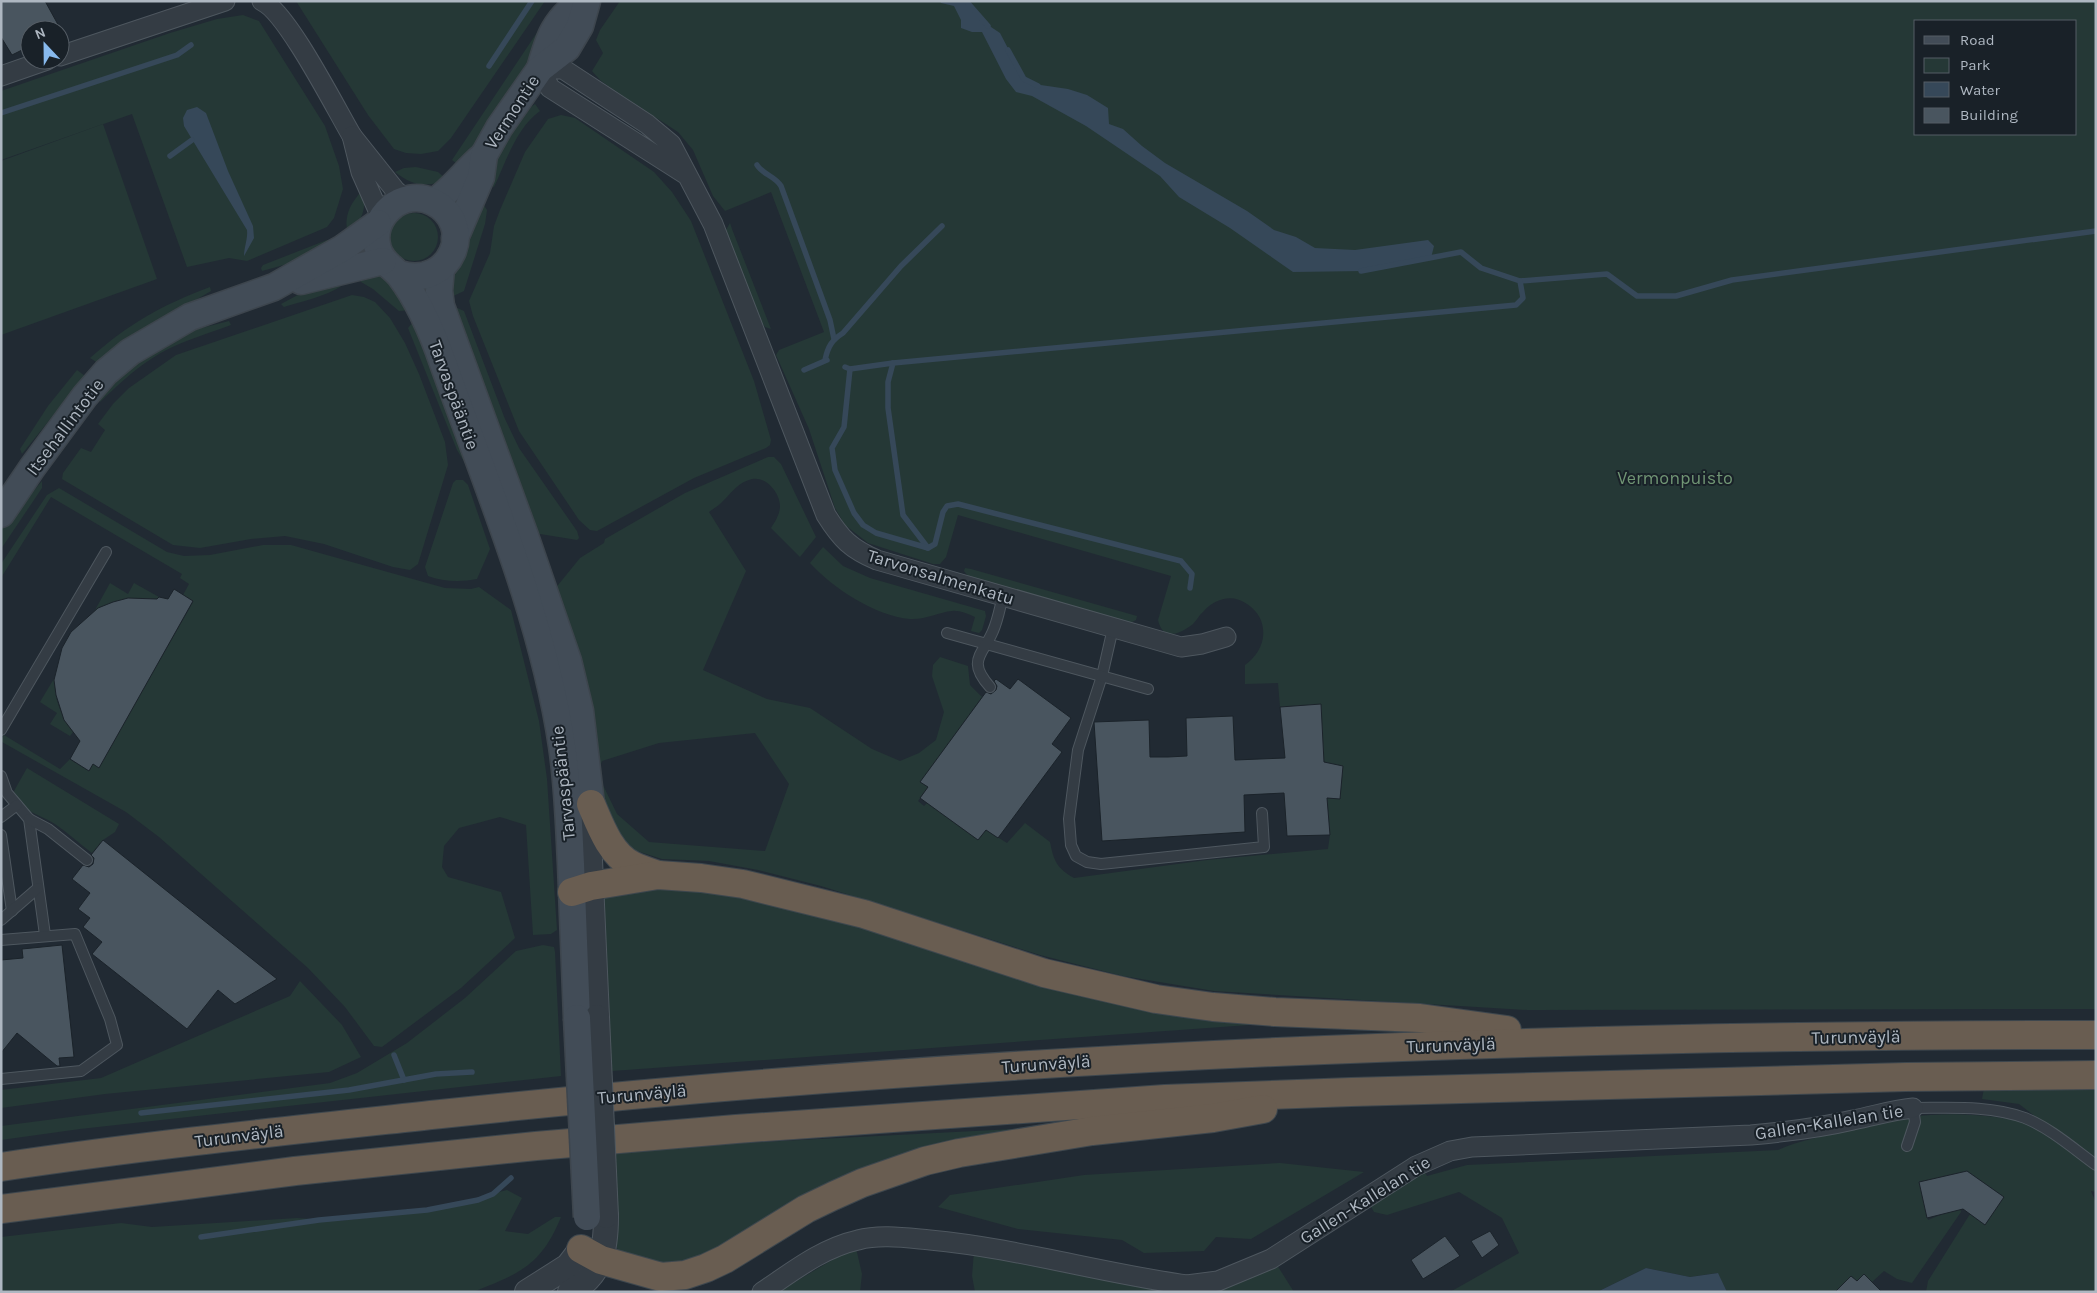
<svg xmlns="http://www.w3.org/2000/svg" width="2097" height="1293" viewBox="0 0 2097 1293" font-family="Karla,sans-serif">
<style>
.green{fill:#253836;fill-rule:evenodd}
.water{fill:#364859}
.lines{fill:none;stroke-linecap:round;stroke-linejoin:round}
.stream{stroke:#364859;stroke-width:5.5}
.building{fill:#49555f;stroke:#1b232a}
.service-casing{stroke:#4e575f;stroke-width:12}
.minor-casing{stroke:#4e575f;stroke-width:21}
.tertiary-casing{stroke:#4e575f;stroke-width:26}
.secondary-casing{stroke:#3d454d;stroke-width:29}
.motorway-casing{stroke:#3e474e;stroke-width:30}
.service{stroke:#343c44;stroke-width:10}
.minor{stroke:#343c44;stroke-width:19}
.tertiary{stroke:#343c44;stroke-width:24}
.secondary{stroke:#424c57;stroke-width:26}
.motorway{stroke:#695d51;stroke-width:28}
.tertiary-bridge-casing{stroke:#4e575f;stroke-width:26;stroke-linecap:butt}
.secondary-bridge-casing{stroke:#3d454d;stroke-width:29;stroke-linecap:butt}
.tertiary-bridge{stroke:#343c44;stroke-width:24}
.secondary-bridge{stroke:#424c57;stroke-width:26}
.labels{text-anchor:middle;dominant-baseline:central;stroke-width:4;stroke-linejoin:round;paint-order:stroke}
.street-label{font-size:18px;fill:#aeb7c1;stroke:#192128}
.park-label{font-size:18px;fill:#709574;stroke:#192128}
</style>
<rect width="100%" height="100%" fill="#212a33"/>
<g class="green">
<path d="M296 1H545L451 138 438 151 421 154 406 153 394 149 368 115Z"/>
<path d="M620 1H2096V1009L1528 1010 1214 991 1123 976 1040 955 821 886 758 870 709 861 662 859 634 850 617 833 605 807 601 781 617 814 649 842 765 851 789 784 755 733 659 743 602 761 598 771 554 590 580 558 604 543 605 539 685 493 768 457H774L781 464 816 537 800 557 771 528C775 522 780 514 780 506 780 493 766 476 752 479 739 482 733 491 724 500 720 505 714 508 709 512L746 571 703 670 767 699 810 708 872 749 900 761 919 753 936 740 944 712 932 676 933 665 940 657 968 666 970 685 982 697 921 782 928 787 918 801 924 806 927 803 978 840 986 830 1007 843 1025 823 1050 842C1054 862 1057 868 1074 878L1207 860 1328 849 1330 835 1327 798 1340 799 1343 767 1324 762 1280 707 1278 683 1245 684V665C1256 657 1265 644 1263 629 1262 618 1256 610 1247 604 1232 593 1214 599 1203 612 1199 615 1197 620 1193 624 1180 634 1163 642 1158 620L1171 576 958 515 946 557 940 564H933L868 543 845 525 835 508 809 429 776 355 779 350 824 332 771 192 725 211 713 196 693 150 678 132 612 89 600 80 592 71 603 53 596 40 600 30ZM1916 21H2076V134H1916Z"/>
<path d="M243 15 259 21 325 126 339 166 343 189 334 218 327 227 247 261 229 258 187 267 132 114 1 160V91L170 33 217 19Z"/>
<path d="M540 28 547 32 460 166 452 160Z"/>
<path d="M535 104 540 111C516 128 506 162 494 187L486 183C498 156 510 121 535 104Z"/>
<path d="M561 115 575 118 654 172 672 192 691 221 754 381 771 440 770 445 766 448 694 478 597 531 590 530 579 520 519 431 473 316 469 301 490 253 494 226 500 210 525 152 548 119Z"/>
<path d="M103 124 157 279 1 335V161Z"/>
<path d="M416 167 438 172 446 179C427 189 411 185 395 172L404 168Z"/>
<path d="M363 190C367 209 362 221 348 234 343 216 351 202 363 190Z"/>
<path d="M483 204 487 210 485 224 464 291 447 299C448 266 468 233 483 204Z"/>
<circle cx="414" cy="237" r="24"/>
<path d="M730 223 732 229 771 329 765 327 762 323 726 230Z"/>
<path d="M327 240H332L313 257 262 271 261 268 263 265Z"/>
<path d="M358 272 382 274 412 310 399 311 373 289 361 282Z"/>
<path d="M346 280C341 293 299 302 284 307L281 304 307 290Z"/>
<path d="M210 287 211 291C171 315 134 333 98 363L90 358C130 323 160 306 210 287Z"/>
<path d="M352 295 364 297 375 302 390 318 405 343 419 374 445 442 448 465 418 564 410 570 393 567 324 544 285 536 251 539 200 548 173 545 62 479 63 473 81 448 91 452 105 430 98 424 113 404 129 388 176 355Z"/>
<path d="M455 307 464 311 505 419 519 448 577 531 579 538 577 540 534 533Z"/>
<path d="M229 321 231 325C204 335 175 343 151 359 132 371 116 387 100 402L96 393 174 335Z"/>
<path d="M414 321 473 476 457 450 408 328Z"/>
<path d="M77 370 85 376 22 454 20 449 48 406Z"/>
<path d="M456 480H463L468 485 490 549 477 579C462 582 443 582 428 576L425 567 453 483Z"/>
<path d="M42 481V488L1 549V530Z"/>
<path d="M59 488 167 552 184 556 210 555 263 545H291L445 588 471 589 479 587 511 610 539 721 547 779 557 930 551 934 533 935 526 825 500 817 459 828 444 846 442 867 448 877 501 892 515 938 461 988 382 1047 374 1046 345 1007 308 968 159 837 126 812 2 742V738L4 735 60 769 70 759 89 771 93 764 99 767 193 602 183 595 189 584 180 578 182 574 51 497 1 578V564L47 495Z"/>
<path d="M823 547 843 566 870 578 985 611 986 616 982 630 979 633 971 631 975 617C968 614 959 610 952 611 939 612 925 620 910 619 875 616 833 588 810 563Z"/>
<path d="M965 568 971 569 1137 616 1136 620 1130 623 1123 622 968 576 964 571Z"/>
<path d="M110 583 128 594 134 583 159 597 157 599C135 597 113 598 94 612Z"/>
<path d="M55 677C53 697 61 716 73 732L70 736 50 724 57 713 40 702Z"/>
<path d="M27 768 119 824 115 832 103 840 92 853C80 844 68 833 55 824 40 814 18 811 14 791Z"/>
<path d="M604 888 705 889 1263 1024 612 1071 599 891Z"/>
<path d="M543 945 554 947 555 952 561 1076 80 1129 1 1140V1126L330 1083 357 1073 407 1043 465 998 516 951Z"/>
<path d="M300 981 342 1025 361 1057 329 1072 105 1094 1 1108V1090L101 1078 290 996Z"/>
<path d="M1984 1088H2096V1192L2091 1191 2096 1203V1292H1926L1928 1281 1970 1214 1985 1225 2004 1197 1967 1171 1919 1182 1928 1220 1960 1207 1961 1212 1912 1283 1897 1279 1884 1271 1872 1282 1864 1274 1857 1281 1851 1276 1835 1292H1727L1717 1273 1690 1277 1646 1268 1597 1292H1450L1519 1253 1502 1218 1459 1192 1387 1215 1374 1212 1369 1203 1422 1168 1427 1176 1467 1165 1778 1150C1800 1140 1824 1136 1848 1131 1875 1125 1902 1116 1931 1115 1970 1112 2011 1118 2049 1127L2019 1104 1982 1099Z"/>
<path d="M1030 1128 708 1256 666 1265 619 1252 617 1248 616 1153 726 1144Z"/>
<path d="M1280 1163 1364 1172 1251 1239 1216 1237 1204 1251 1144 1253 1122 1240 1018 1229 938 1207 950 1195 1084 1175Z"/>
<path d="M507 1190 522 1198 505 1231 528 1234 555 1217H561C541 1266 520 1273 473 1292H1V1237L121 1223 152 1227 297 1218 338 1221 421 1212Z"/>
<path d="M856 1248 862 1274 860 1292H778L834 1259Z"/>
<path d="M974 1251 1202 1292H975L972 1276Z"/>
<path d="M1277 1265 1294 1292H1211Z"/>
</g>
<g class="water">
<path d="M940 1H966L985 23 1000 33 1024 79 1034 84 1068 89 1087 95 1108 108 1109 124 1123 129 1142 146 1165 163 1247 211 1274 230 1296 237 1315 248 1355 250 1428 240 1434 246 1431 258 1364 271 1293 272 1230 228 1179 197 1160 176 1086 126 1032 96 1016 92 1006 79 982 32H972L961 28V20L954 6 941 3Z"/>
<path d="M197 107 206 113 228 171 253 226 254 238 244 256C244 247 248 239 247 230L184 126 183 118 187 110Z"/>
<path d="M1646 1268 1690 1277 1718 1273 1727 1292H1597Z"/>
</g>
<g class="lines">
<g class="stream">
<path d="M966 1 988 26"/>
<path d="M1008 50 1024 79 1038 86"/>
<path d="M489 66 532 1"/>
<path d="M1 113 177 55 191 45"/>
<path d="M170 156 192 140"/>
<path d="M757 165C762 174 775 176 781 186L830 320 834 339"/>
<path d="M1361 271 1461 252 1481 268 1520 281 1607 274 1637 296H1676L1732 280 2096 231"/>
<path d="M825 360C828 346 832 340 843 333L901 266 942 226"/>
<path d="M893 363 888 382V408L903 515 928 548"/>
<path d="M845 367 850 369 893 363 1516 305 1523 298 1520 281"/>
<path d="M850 369 844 427 832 448 835 470 854 513 863 525 876 533 928 548 935 544 943 512 947 506 958 504 1181 561 1192 574 1190 588"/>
<path d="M804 370 827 360"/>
<path d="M394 1055 404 1080"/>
<path d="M141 1113 349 1090 436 1074 472 1072"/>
<path d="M201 1237 319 1220 427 1210 478 1200 493 1194 511 1178"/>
</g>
</g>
<g class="building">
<path d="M1 1H45L61 30H30V46L12 55 1 37Z"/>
<path d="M174 589 193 601 99 768 93 764 89 771 70 759 80 741 64 720 56 695 54 680 62 648 71 632 98 608 113 602 128 598 157 599 159 597 168 599Z"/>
<path d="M996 679 1010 689 1018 679 1071 718 1052 744 1062 752 998 838 986 830 978 840 920 798 928 787 920 782 986 692 991 694 996 690 997 686 994 681Z"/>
<path d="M1321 704 1324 762 1343 766 1340 799 1327 798 1330 835 1287 836 1284 793 1244 795 1245 832 1102 841 1094 722 1149 720 1150 757H1168L1187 756 1186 718 1233 716 1235 760 1285 758 1280 707Z"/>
<path d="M103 840 277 979 235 1004 218 990 187 1029 92 954 102 942 83 927 90 918 78 909 90 893 72 879 83 865 89 867 93 864 94 858 91 855Z"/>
<path d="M62 945 74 1057 59 1058 60 1066H57L17 1033 1 1053V960L23 958 22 949Z"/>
<path d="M1967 1171 2004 1197 1985 1225 1963 1209 1927 1218 1919 1182Z"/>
<path d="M1490 1231 1499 1245 1482 1258 1471 1241Z"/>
<path d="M1445 1236 1460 1256 1423 1279 1411 1260Z"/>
<path d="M1864 1274 1882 1292H1835L1851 1276 1857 1281Z"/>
</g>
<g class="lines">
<defs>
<g id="service">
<path d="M1113 628 1102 676 1078 750 1069 819 1071 845 1076 856 1087 862 1101 864 1264 847 1262 813"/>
<path d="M947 633 1148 689"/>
<path d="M990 687C966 660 983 655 993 631 998 620 1000 607 1003 596"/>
<path d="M1 730 106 552"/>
<path d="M1 776 7 793 29 819 45 935"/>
<path d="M1 817 17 805"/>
<path d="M29 819 48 829 87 860"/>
<path d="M1 835 12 911"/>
<path d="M1 920 38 888"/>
<path d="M1 940 75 934 110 1019 117 1045 81 1071 1 1079"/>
<path d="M1907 1146 1915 1122 1913 1108C1950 1108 1990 1105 2025 1118 2050 1128 2074 1149 2096 1165"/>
</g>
<g id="minor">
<path d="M262 1C287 12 336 109 352 136"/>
<path d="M60 56 225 1"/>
<path d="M1 76 47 60"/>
<path d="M685 174 550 88 540 69H563L647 124 671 144 713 224 826 515C841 539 851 549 877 560L1181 647 1202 644 1226 637"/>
<path d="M381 217 361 172 352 136 395 190 405 199"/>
<path d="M762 1292C792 1272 822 1248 858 1240 880 1234 907 1238 930 1240 1016 1248 1101 1273 1187 1285L1218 1281 1271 1259 1416 1166 1450 1151 1472 1147 1751 1135C1785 1132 1819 1128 1853 1120 1874 1116 1892 1110 1913 1108"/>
</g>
<g id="tertiary">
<path d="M591 804 589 837 597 1017"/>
<path d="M527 1292 568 1266 581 1249"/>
<path d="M570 1292C602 1275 606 1249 606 1216"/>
</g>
<g id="secondary">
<path d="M540 69C549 37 554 21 581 1"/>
<path d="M434 202C453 189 466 170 483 156"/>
<path d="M455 238 481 177 484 155 499 128 540 69 567 48 580 26 587 1"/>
<path d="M441 268 439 291 441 306 525 536 568 661 580 711 591 804"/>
<path d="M399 274C452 290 477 224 433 202 403 187 368 217 378 249 382 263 392 266 400 276 419 301 433 334 443 363 487 486 543 617 562 746 568 785 569 825 571 864 573 915 575 967 577 1018"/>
<path d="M301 281 383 261"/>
<path d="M1 514 32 468 85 396 106 372 130 352 190 317 274 287 343 248 378 223"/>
</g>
<g id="motorway">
<path d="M591 804C600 825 610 854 632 865 640 869 649 872 658 875"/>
<path d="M572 892 591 886 658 875 701 878 743 884 864 914 1044 973 1156 999 1213 1007 1275 1012 1420 1018 1507 1030"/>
<path d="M1 1167C147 1145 294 1130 441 1114 991 1055 1543 1035 2096 1035"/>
<path d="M1 1209 295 1171 536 1146 736 1129 1165 1099 1351 1092 1906 1077 2096 1075"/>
<path d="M581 1249 601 1260 661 1277 685 1275 706 1268 725 1259 806 1209 833 1196 862 1183 925 1161 959 1153 1092 1131 1213 1118 1263 1109"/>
</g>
</defs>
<use href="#service" class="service-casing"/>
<use href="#minor" class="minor-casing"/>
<use href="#tertiary" class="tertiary-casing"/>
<use href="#secondary" class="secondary-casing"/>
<use href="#motorway" class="motorway-casing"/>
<use href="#service" class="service"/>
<use href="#minor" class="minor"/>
<use href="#tertiary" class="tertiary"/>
<use href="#secondary" class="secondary"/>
<use href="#motorway" class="motorway"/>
<defs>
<path id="tertiary-bridge" d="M597 1017 606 1216"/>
<path id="secondary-bridge" d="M577 1018 587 1217"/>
</defs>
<use href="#tertiary-bridge" class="tertiary-bridge-casing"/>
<use href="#secondary-bridge" class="secondary-bridge-casing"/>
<use href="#tertiary-bridge" class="tertiary-bridge"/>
<use href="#secondary-bridge" class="secondary-bridge"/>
</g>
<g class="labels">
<g class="street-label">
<text transform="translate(512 112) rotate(-57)">Vermontie</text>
<text transform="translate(454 395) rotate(70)">Tarvaspääntie</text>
<text transform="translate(65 427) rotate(-53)">Itsehallintotie</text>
<text transform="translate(941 577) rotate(17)">Tarvonsalmenkatu</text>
<text transform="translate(563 783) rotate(-96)">Tarvaspääntie</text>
<text transform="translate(1856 1037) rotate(-1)">Turunväylä</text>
<text transform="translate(1451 1045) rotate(-2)">Turunväylä</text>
<text transform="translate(1046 1064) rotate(-4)">Turunväylä</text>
<text transform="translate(642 1094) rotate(-5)">Turunväylä</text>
<text transform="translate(1829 1122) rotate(-9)">Gallen-Kallelan tie</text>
<text transform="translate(239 1136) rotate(-7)">Turunväylä</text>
<text transform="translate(1365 1200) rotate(-32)">Gallen-Kallelan tie</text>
</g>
<g class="park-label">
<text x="1675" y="478">Vermonpuisto</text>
</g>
</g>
<rect width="2097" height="1293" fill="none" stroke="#aeb7c1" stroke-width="5"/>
<rect x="1914" y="20" width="162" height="115" fill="#192128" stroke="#555d65"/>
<rect x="1924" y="36" width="25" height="8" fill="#424c57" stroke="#555d65"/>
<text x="1960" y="45" font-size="15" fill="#aeb7c1">Road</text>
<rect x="1924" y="58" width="25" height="15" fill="#253836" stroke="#555d65"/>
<text x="1960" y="70" font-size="15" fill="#aeb7c1">Park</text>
<rect x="1924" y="82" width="25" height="15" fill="#364859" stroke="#555d65"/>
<text x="1960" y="95" font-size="15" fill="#aeb7c1">Water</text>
<rect x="1924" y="108" width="25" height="15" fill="#49555f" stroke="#555d65"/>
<text x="1960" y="120" font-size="15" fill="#aeb7c1">Building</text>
<g transform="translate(45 45) rotate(338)"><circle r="24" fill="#192128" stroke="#555d65"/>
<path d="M0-4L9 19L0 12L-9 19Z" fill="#87b9ed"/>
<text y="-8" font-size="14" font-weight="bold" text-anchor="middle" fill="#aeb7c1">N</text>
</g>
</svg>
